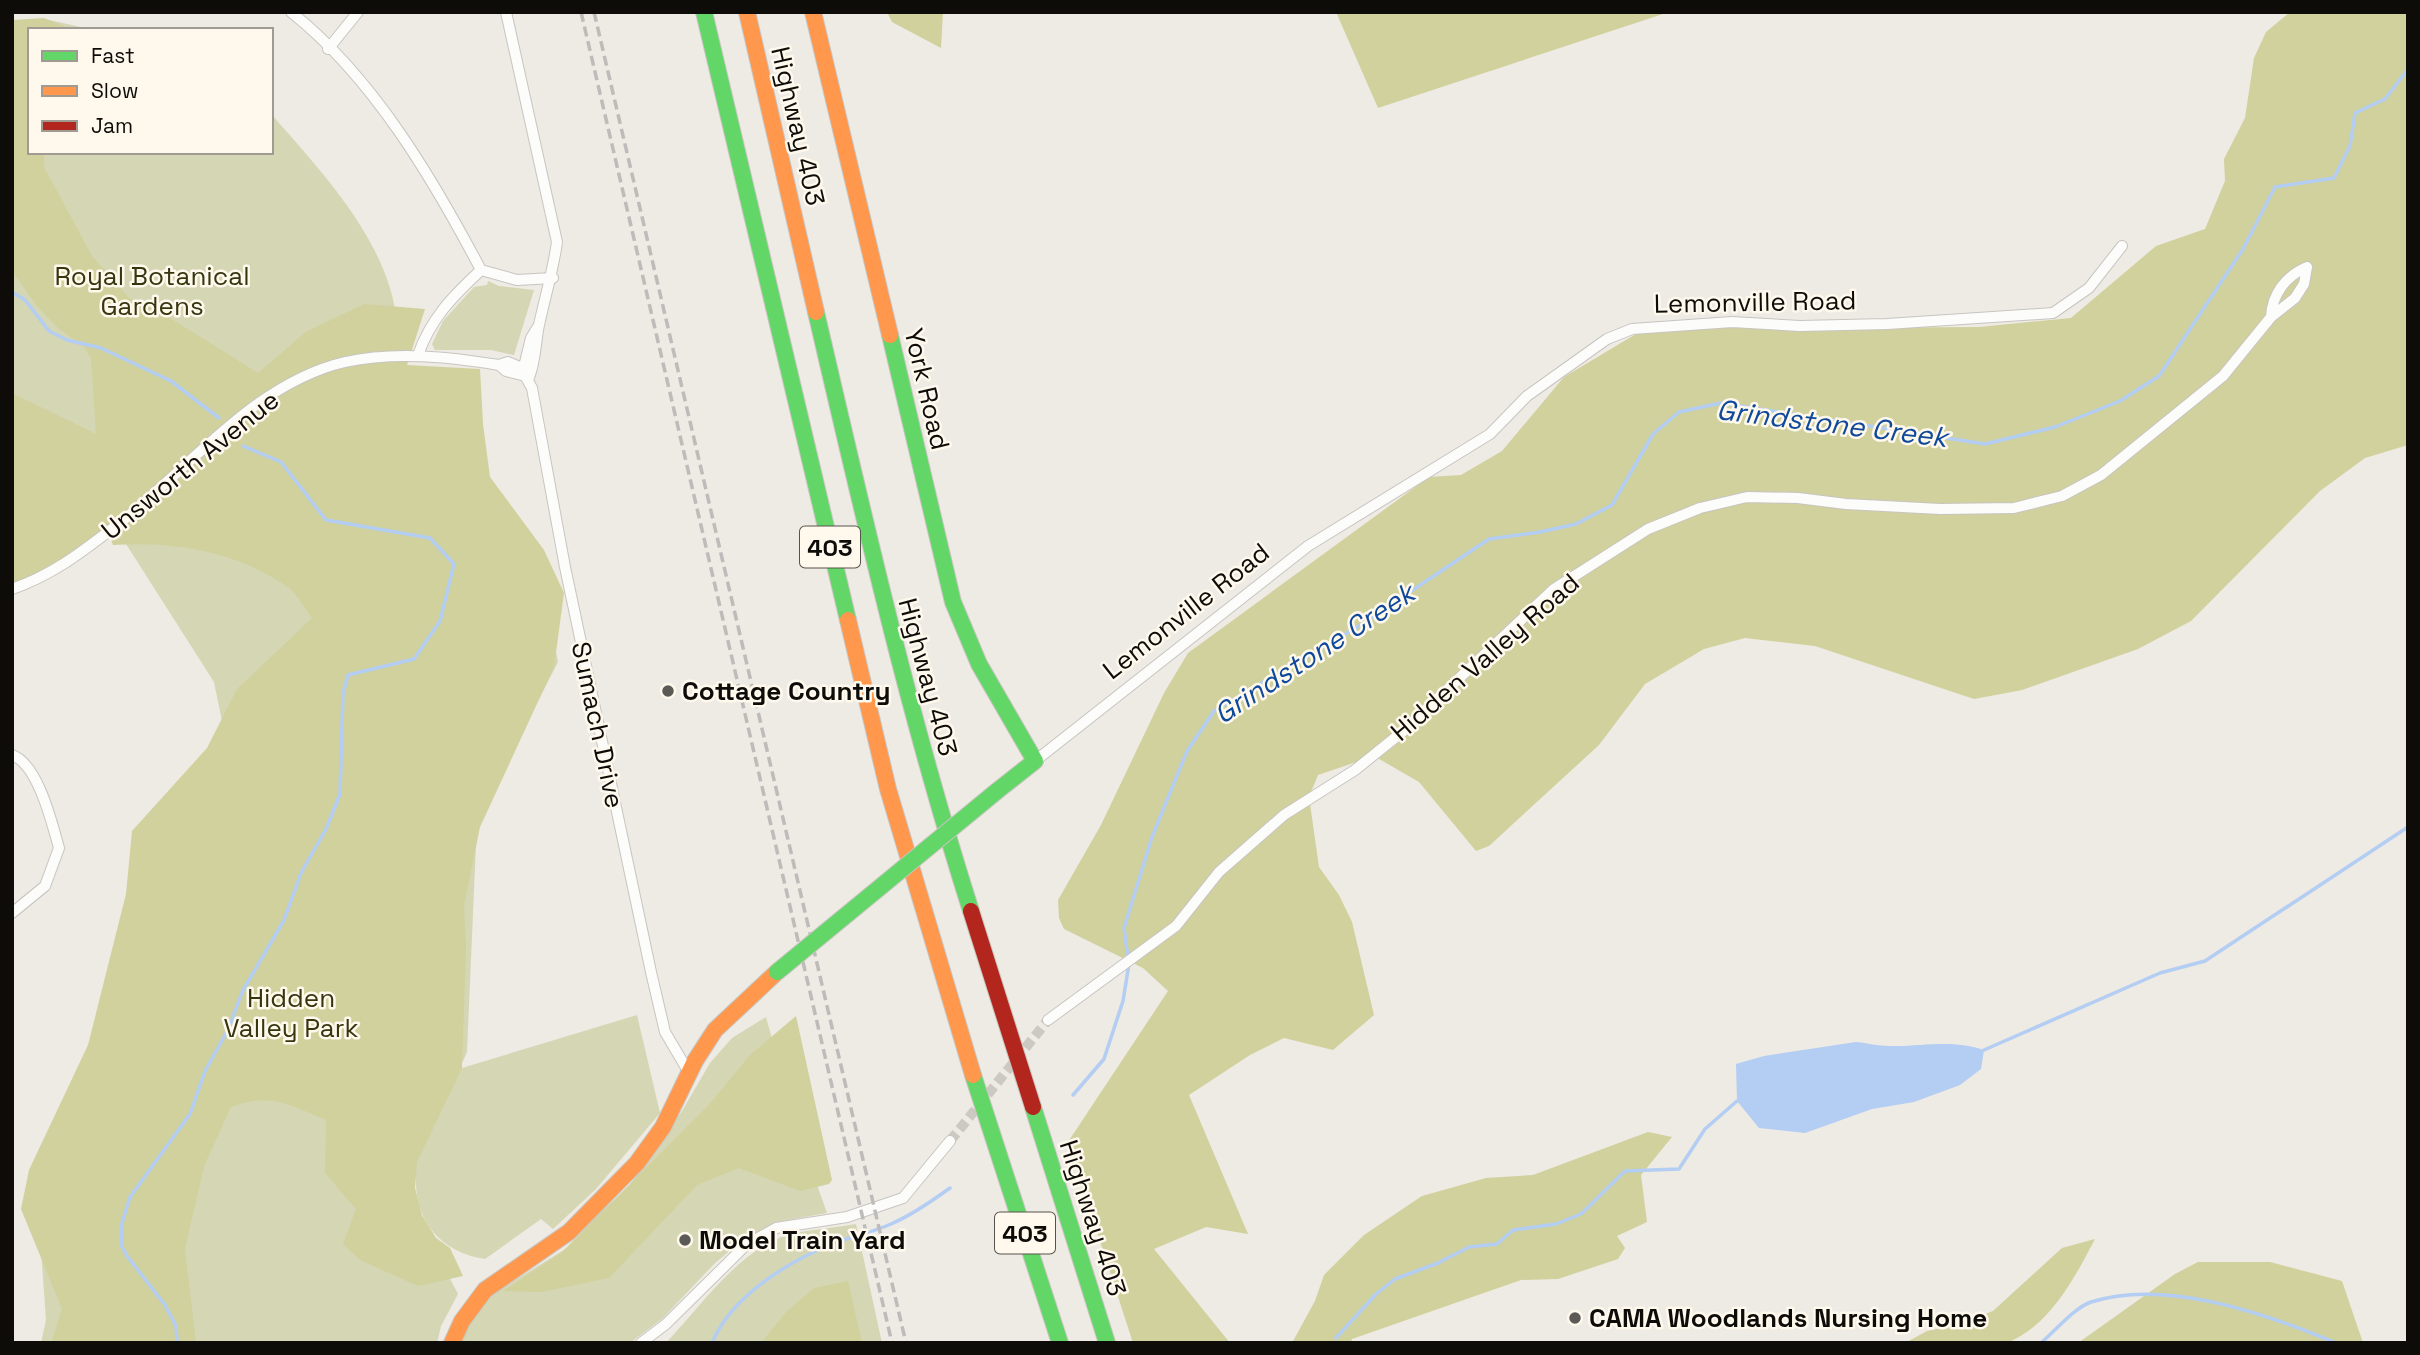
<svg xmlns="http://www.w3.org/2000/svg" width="2420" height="1355" viewBox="0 0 2420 1355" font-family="'Space Grotesk',sans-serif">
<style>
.green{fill:#d5d6b4}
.forest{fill:#d0d19c}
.water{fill:#b3cdf3}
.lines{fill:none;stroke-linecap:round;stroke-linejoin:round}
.stream{stroke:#b3cdf3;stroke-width:3.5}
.street-tunnel{stroke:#ccc9c3;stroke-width:10;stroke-dasharray:10 5;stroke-linecap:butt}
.street-casing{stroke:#c8c5c0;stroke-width:12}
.fast-casing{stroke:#c8c5c0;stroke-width:18}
.slow-casing{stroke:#c8c5c0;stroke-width:18}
.jam-casing{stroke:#c8c5c0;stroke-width:18}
.street{stroke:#fcfcfb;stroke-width:10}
.fast{stroke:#63d668;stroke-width:16}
.slow{stroke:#ff974d;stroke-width:16}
.jam{stroke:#b3261e;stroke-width:16}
.rail{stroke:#bdbcba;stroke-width:3.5;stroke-dasharray:10 5;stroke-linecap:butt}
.fast-bridge-casing{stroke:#c8c5c0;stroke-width:18;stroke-linecap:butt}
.fast-bridge{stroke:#63d668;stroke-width:16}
.poi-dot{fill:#5c5a56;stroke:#fff8ed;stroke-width:2.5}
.labels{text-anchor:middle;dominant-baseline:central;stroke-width:5;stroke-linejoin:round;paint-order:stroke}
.shield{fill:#fff8ed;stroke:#56534d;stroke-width:2}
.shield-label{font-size:24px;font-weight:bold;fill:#0e0c09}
.street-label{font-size:26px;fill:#0e0c09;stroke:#fff8ed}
.park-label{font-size:26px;fill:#34360e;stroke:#fff8ed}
.poi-label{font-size:26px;font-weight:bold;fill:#0e0c09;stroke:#fff8ed;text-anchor:start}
.water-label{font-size:28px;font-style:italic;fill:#0f499b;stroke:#fff8ed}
</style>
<rect width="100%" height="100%" fill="#eeeae4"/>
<g class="green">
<path d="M49 20 94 30H30V152H271V114C322 172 390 243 397 324L12 572V24Z"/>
<path d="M488 281 499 286 534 290 514 355 491 350H435L432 344 443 321 474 287 487 285Z"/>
<path d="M303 396 535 548 558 662 477 820 467 1052 454 1081 462 1068 637 1015 660 1113 596 1189 553 1229 541 1219 485 1259C439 1252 413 1219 416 1172L406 1195 458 1294 441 1326 437 1343H41L46 1320 38 1208 225 736 214 682 126 544Z"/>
<path d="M766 1017 797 1129 827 1213 776 1222 740 1242 714 1264 663 1318 630 1343H458L468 1318 489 1296 567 1248 598 1214 626 1190 682 1111 710 1063 732 1038Z"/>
<path d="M856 1224 882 1343H666C700 1307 742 1246 791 1234 812 1229 835 1228 856 1224Z"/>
</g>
<g class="forest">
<path d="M887 12H943L941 48 892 22Z"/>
<path d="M1336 12H1669L1378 108Z"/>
<path d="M2290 12H2408V445L2365 458 2320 491 2191 621 2138 649 2022 690 1974 699 1815 646 1745 638 1704 649 1645 684 1599 745 1489 846 1476 851 1419 782 1374 756 1318 775 1309 797 1319 867 1339 895 1352 922 1374 1015 1333 1050 1284 1038 1250 1055 1189 1095 1248 1234 1206 1227 1154 1249 1230 1343H1133L1068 1142 1168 991 1143 968 1064 929 1059 918 1058 900 1101 825 1164 693 1188 653 1429 477 1461 475 1502 451 1564 377 1641 331 1697 322 1825 328 1979 327 2071 318 2156 246 2205 229 2225 181 2224 159 2245 118 2254 58 2266 32Z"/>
<path d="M44 18 73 30H30V152H44V167L92 256 130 299 162 313 258 373 306 332 364 304 425 309 407 365 480 369 483 424 490 477 544 550 564 593 554 667 480 827 464 905 466 947 462 1068 417 1162 415 1188 422 1215 436 1238 450 1248 463 1276 418 1286 360 1260 343 1244 356 1209 325 1173 326 1120C290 1105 269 1092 231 1107L204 1166 185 1249 196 1343H51L62 1309 21 1209 29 1170 88 1045 126 894 132 831 207 748 237 689 312 618C305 609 298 595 289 588 237 551 175 541 113 545L110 536 12 589V393L96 434 91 358 84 347 58 328 37 306 12 271V20Z"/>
<path d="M796 1016 832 1180 829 1184 800 1191 739 1168 697 1185 609 1278 541 1292 503 1291 561 1253 708 1106 750 1055Z"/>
<path d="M1648 1132 1672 1137 1641 1175 1647 1222 1617 1236 1625 1248 1618 1259 1558 1279 1521 1280 1352 1339 1351 1343H1292L1315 1301 1324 1275 1364 1235 1422 1196 1486 1178 1533 1175Z"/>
<path d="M2095 1239C2075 1277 2051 1324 2009 1342 1993 1348 1926 1343 1905 1343L1927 1331 1960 1324 1993 1311 2062 1248Z"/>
<path d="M2198 1262H2270L2342 1281 2363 1343H2078L2175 1274Z"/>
<path d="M848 1281 862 1343H761L787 1311 814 1288Z"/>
</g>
<path class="water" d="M1856 1042C1867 1043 1878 1046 1889 1046 1924 1047 1949 1039 1984 1050L1981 1069 1960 1085 1914 1102 1872 1109 1805 1133 1759 1128 1737 1101 1736 1064 1764 1056Z"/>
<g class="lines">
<g class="stream">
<path d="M12 292 25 300 49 331 67 340 101 348 171 381 219 418"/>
<path d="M1984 1050 2160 973 2205 961 2408 827"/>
<path d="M1073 1095 1104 1059 1123 1001 1129 964 1124 928 1152 837 1187 751 1214 711 1359 626 1489 539 1540 532 1576 524 1612 505 1653 434 1679 412 1721 403 1985 444 2055 427 2120 401 2159 376 2243 249 2275 187 2334 178 2350 146 2355 113 2385 99 2408 69"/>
<path d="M1336 1338 1376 1294 1395 1279 1438 1263 1469 1247 1497 1244 1513 1230 1556 1224 1581 1214 1625 1171 1679 1169 1705 1129 1737 1101"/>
<path d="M177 1343 176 1326 165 1305 127 1256 121 1245 122 1223 130 1197 190 1114 205 1071 229 1028 242 992 284 920 301 873 326 829 340 794 343 693 348 675 414 659 440 621 454 564 430 538 326 520 281 462 243 446"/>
<path d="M712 1343C731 1297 785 1264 829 1245 849 1237 871 1233 891 1224 912 1215 932 1201 950 1188"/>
<path d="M2041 1343C2055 1331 2074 1308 2091 1302 2165 1278 2268 1314 2336 1343"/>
</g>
<path class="street-tunnel" d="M950 1141 1048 1020"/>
<defs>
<g id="street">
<path d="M291 12C373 77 433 179 481 270L517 280 553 278"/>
<path d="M506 12 557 242C553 271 545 297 539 325 535 344 536 362 528 380"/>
<path d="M328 49 358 12"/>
<path d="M418 355C431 318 453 296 481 270"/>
<path d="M499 365 506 371 522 375"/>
<path d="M522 375 531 338 537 328"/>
<path d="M12 589C53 575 83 551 117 525 188 470 254 383 345 362 396 351 449 357 499 365L508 362 520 367 532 388 565 567 651 972 665 1032 688 1071"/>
<path d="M12 755C38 764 52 823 59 848L45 886 12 913"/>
<path d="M1035 761 1308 546 1490 434 1527 396 1607 339 1632 329 1732 322 1800 326 1887 324 2053 313 2089 288 2122 246"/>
<path d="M1048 1020 1176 926 1219 872 1284 815 1355 770 1401 733 1554 589 1648 529 1700 508 1747 497 1798 498 1846 504 1940 509 2014 508 2062 496 2101 475 2223 376 2271 317 2295 298 2304 284 2307 267C2286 276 2272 294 2271 317"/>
<path d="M641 1343 666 1324 746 1245 776 1228 847 1217 903 1198 950 1141"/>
</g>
<g id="fast">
<path d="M704 12 848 620"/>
<path d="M816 312C863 514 908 713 971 911"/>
<path d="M890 335 953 602 979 664 1035 761 997 791"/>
<path d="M973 1075 1060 1343"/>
<path d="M1033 1107 1107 1343"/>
</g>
<g id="slow">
<path d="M747 12 816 312"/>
<path d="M813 12 890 335"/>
<path d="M848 620 888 789 973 1075"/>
<path d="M452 1343 462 1321 485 1290 569 1232 637 1163 663 1127 695 1061 715 1030 777 972"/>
</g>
<path id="jam" d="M971 911 1033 1107"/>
</defs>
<use href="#street" class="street-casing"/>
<use href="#fast" class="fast-casing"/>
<use href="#slow" class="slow-casing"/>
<use href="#jam" class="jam-casing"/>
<use href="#street" class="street"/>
<use href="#fast" class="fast"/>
<use href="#slow" class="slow"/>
<use href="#jam" class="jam"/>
<g class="rail">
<path d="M581 12 892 1343"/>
<path d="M594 12 906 1343"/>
</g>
<defs>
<path id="fast-bridge" d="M777 972 997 791"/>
</defs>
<use href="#fast-bridge" class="fast-bridge-casing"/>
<use href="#fast-bridge" class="fast-bridge"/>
</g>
<g class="poi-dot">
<circle cx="668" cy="691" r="7"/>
<circle cx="685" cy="1240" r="7"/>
<circle cx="1575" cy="1318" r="7"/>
</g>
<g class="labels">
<g class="shield">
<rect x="800" y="526.5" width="60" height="41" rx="5"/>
<rect x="995" y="1212.5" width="60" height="41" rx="5"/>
</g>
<g class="shield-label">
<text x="830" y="547">403</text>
<text x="1025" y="1233">403</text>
</g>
<g class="street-label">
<text transform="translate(798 126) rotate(77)">Highway 403</text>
<text transform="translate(1755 302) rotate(-1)">Lemonville Road</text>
<text transform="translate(927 389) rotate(77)">York Road</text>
<text transform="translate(190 465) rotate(-39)">Unsworth Avenue</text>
<text transform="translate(1186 611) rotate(-38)">Lemonville Road</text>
<text transform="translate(1485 657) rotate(-41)">Hidden Valley Road</text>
<text transform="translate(928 677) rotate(75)">Highway 403</text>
<text transform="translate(598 725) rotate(78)">Sumach Drive</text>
<text transform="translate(1093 1218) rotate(72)">Highway 403</text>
</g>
<g class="park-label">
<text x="152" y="276">Royal Botanical<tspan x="152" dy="30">Gardens</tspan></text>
<text x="291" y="998">Hidden<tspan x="291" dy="30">Valley Park</tspan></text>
</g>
<g class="poi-label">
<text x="682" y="691">Cottage Country</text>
<text x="699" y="1240">Model Train Yard</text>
<text x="1589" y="1318">CAMA Woodlands Nursing Home</text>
</g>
<g class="water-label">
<text transform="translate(1832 423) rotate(7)">Grindstone Creek</text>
<text transform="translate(1314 653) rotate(-33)">Grindstone Creek</text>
</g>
</g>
<rect width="2420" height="1355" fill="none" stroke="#0e0c09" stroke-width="28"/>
<rect x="28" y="28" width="245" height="126" fill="#fff8ed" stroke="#9f9a92" stroke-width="2"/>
<rect x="42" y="51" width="35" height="10" fill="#63d668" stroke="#9f9a92" stroke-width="2"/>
<text x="91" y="63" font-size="21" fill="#0e0c09">Fast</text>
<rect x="42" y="86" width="35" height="10" fill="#ff974d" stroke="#9f9a92" stroke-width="2"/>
<text x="91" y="98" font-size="21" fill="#0e0c09">Slow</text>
<rect x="42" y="121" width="35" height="10" fill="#b3261e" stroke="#9f9a92" stroke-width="2"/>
<text x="91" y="133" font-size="21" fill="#0e0c09">Jam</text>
</svg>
